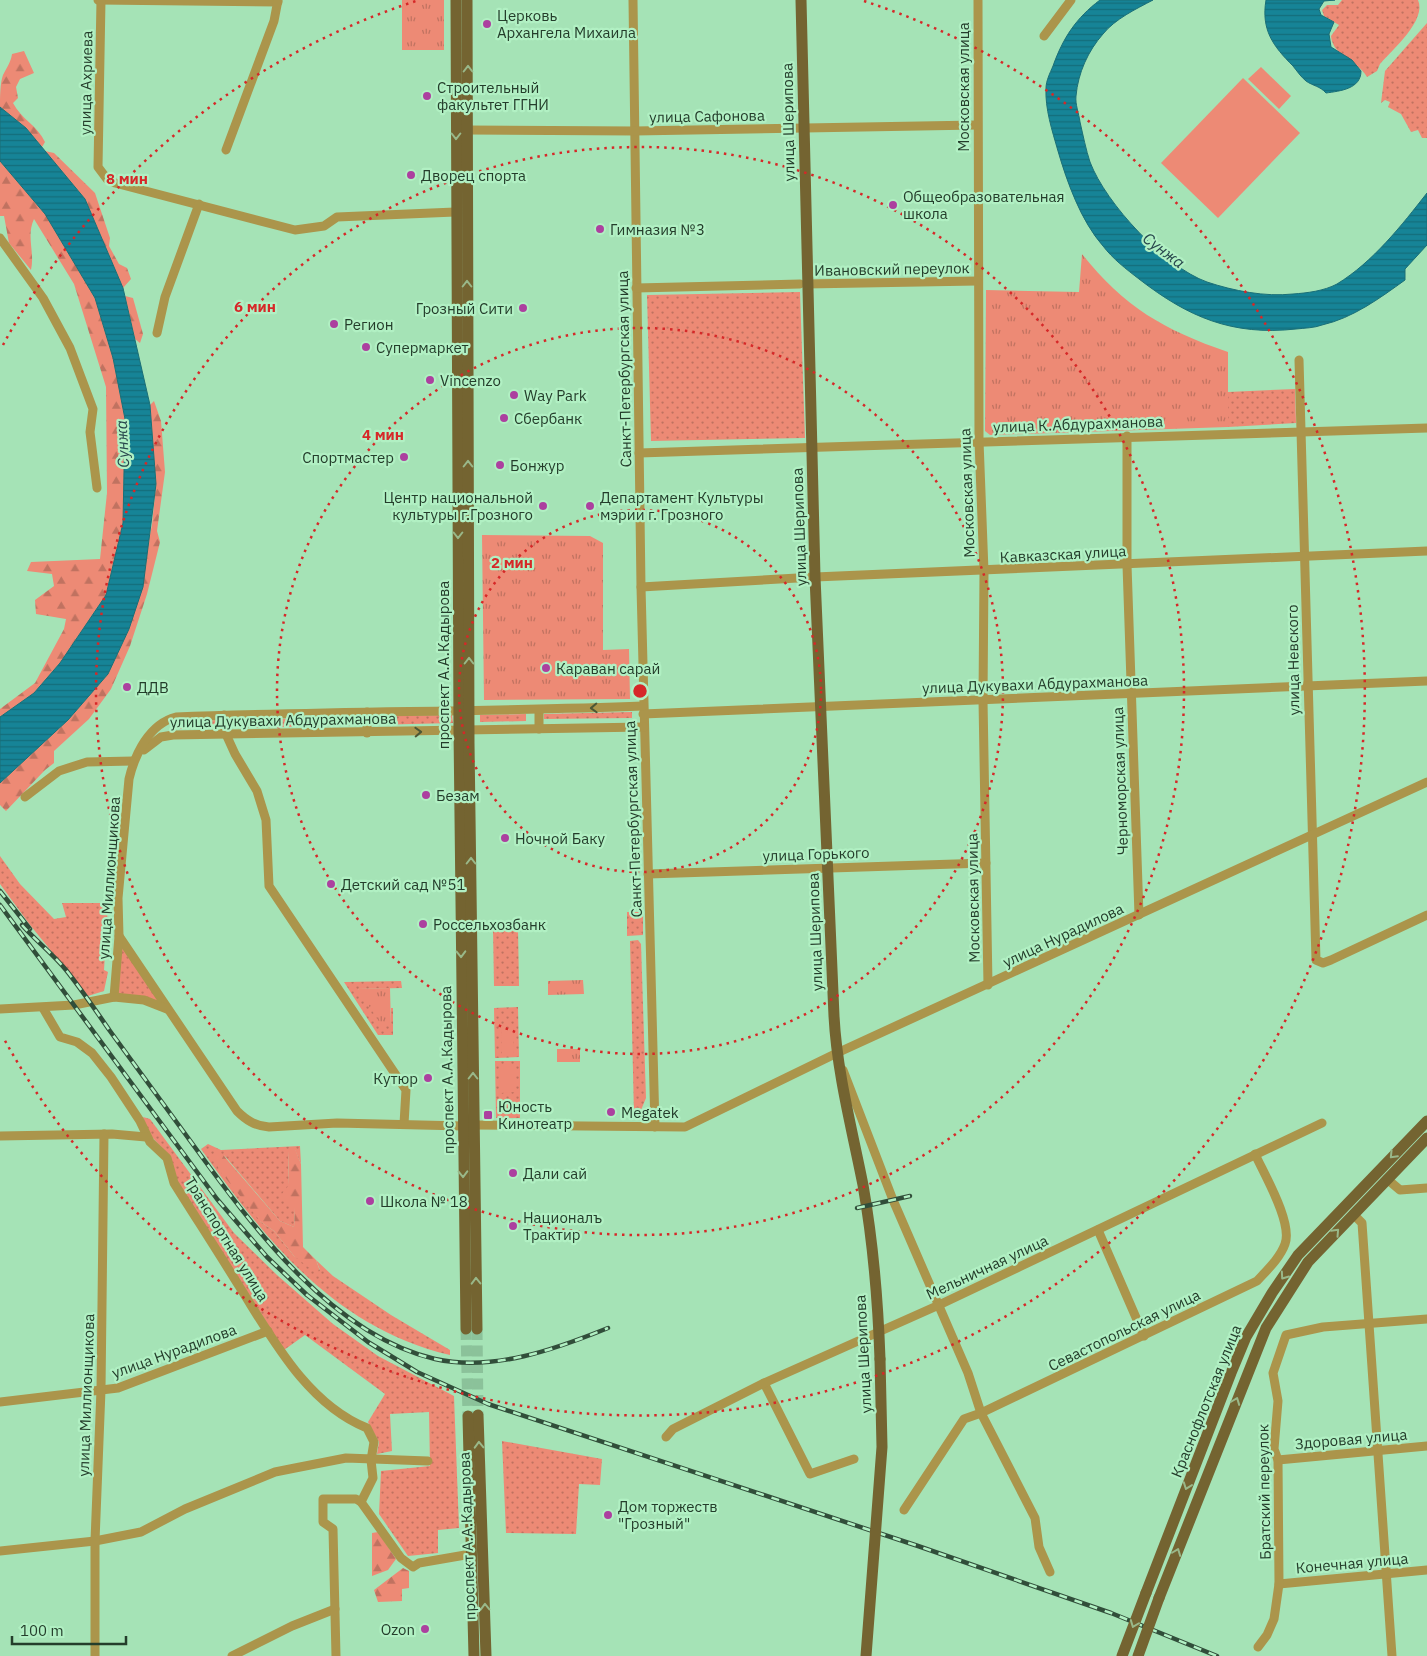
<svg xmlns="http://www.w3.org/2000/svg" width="1427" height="1656" viewBox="0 0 1427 1656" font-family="'IBM Plex Sans',sans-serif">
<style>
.grass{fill:url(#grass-dots)}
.forest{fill:url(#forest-firs)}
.park{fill:url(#park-tufts)}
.garden{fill:#ed8a75}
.water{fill:url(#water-rules);stroke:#1a6f77}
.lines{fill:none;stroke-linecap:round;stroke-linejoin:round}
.major-tunnel{stroke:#8bc29a;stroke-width:11;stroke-dasharray:11 5.5;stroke-linecap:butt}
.minor{stroke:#ab954b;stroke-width:9}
.major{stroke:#746431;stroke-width:11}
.rail-casing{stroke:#314e3a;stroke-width:4.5}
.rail{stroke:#b1f0c3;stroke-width:2.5;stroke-dasharray:8;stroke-linecap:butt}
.major-bridge{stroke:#746431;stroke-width:11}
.oneway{stroke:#99b889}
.oneway2{stroke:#4c5735}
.ring{fill:none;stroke:#d62828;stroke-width:2.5;stroke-dasharray:2.5 5}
.poi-dot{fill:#ac409f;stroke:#b1f0c3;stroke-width:2}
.labels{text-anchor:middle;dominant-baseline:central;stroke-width:4.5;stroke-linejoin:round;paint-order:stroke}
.poi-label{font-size:15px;fill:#243d2b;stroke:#b1f0c3;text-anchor:start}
.street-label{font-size:15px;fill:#243d2b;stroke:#b1f0c3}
.water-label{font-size:16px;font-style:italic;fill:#28464c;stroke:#b1f0c3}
.centre{fill:#d62828;stroke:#b1f0c3;stroke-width:2.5}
.ring-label{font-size:15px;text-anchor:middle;font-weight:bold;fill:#d62828;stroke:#b1f0c3;stroke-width:4.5;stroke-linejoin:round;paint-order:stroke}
</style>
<defs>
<pattern id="grass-dots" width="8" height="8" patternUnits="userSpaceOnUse" patternTransform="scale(1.25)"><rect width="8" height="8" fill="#ed8a75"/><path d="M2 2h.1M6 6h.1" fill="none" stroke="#c07260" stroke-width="1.8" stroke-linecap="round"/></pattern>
<pattern id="forest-firs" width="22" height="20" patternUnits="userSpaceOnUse" patternTransform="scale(1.25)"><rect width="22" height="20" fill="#ed8a75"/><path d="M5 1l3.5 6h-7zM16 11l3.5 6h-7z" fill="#c07260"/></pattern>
<pattern id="park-tufts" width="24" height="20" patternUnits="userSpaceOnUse" patternTransform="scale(1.25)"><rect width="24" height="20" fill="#ed8a75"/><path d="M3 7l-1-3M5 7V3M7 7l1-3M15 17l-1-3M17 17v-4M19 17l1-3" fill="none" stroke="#c07260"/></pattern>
<pattern id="water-rules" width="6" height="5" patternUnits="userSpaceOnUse" patternTransform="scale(1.25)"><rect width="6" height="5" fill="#168497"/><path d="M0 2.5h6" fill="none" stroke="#146d7b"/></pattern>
</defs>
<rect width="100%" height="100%" fill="#a5e3b6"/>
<g class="grass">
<path d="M1342 0H1418C1427 20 1393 49 1380 64L1377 71 1367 77C1358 60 1333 57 1331 36L1339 25 1324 16 1322 10 1327 5H1338Z"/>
<path d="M1427 23V138H1422L1418 130 1411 132 1401 114 1388 107 1390 102 1385 100 1381 103 1385 71Z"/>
<path d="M800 292 805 438 651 441 647 295Z"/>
<path d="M1295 389 1296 423 1228 427V392Z"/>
<path d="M632 712V718L544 719V714Z"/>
<path d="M526 714V721L480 722V715Z"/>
<path d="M452 715 453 723 371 725V716Z"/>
<path d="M361 717V725L239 728 238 720Z"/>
<path d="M218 720V728L179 729V722Z"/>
<path d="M0 856 20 884 54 919 66 917 62 903H103L108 905 104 970 108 972 104 991 88 996 30 925 0 884Z"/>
<path d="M627 912H643V935L627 936Z"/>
<path d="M493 929H518L519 986H494Z"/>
<path d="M119 936 167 1009 114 997Z"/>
<path d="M638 940 641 944 646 1098 641 1110 634 1115 630 941Z"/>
<path d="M401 981 402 988 358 989 391 1026V1008H393V1035H378L344 982Z"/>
<path d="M518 1007 519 1057 495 1058 494 1008Z"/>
<path d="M495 1061H520V1118H496Z"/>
<path d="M143 1117 150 1119 234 1233 277 1275 333 1324 378 1356 454 1396 459 1528 438 1530V1553L408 1556 379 1514 381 1471 430 1466 429 1412 390 1414 392 1451 377 1454 379 1442 368 1422 385 1394 305 1335 284 1350 178 1182 170 1156 149 1134Z"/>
<path d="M208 1144 221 1150 300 1146 301 1164 295 1150 288 1152 289 1185 295 1209 294 1227 280 1221 224 1155 261 1222 274 1231 294 1256 320 1270 316 1260 333 1276 391 1315 450 1350V1355C335 1328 266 1241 201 1149Z"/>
<path d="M502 1441 602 1459 600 1485 579 1484 576 1534 506 1533Z"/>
</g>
<g class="forest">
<path d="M24 51 34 73 20 79 16 87 18 98 13 103C21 119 38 126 45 142L42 147 26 128 0 107C0 98 0 83 3 75 6 69 11 62 12 54Z"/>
<path d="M45 151 54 153 95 193 110 238 109 246 119 264 127 268 131 279 123 288 85 199Z"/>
<path d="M0 161 45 214 95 298 113 358 125 419 123 523 106 595 60 663 34 693 0 717V709L35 683 64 629 66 619 36 614 35 600 54 586 52 574 27 571 31 562 100 559 107 493 106 387 74 284 34 219C26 236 35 252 31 270L9 243 4 216H0Z"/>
<path d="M125 296 133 298 143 334 140 343 135 339Z"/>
<path d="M154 401 161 421 165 472 157 531 160 542 147 594 130 646 111 689 89 719 54 751V763L45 770 6 811 0 805V783L68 720 108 674 129 629 152 525 156 484 150 405Z"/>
<path d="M295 1149 301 1164 303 1247 316 1260 320 1271 316 1273 294 1256 274 1231 261 1222 219 1170 215 1156 223 1155 280 1221 294 1227 295 1209 290 1207 281 1195 289 1185 288 1151Z"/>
<path d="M378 1532 396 1559 388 1570 372 1576V1533Z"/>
<path d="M403 1568 409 1571V1588L402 1589V1601L378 1602 374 1590Z"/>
</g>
<g class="park">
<rect x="402" y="0" width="42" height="50"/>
<path d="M1082 254C1124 307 1164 330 1228 352V427L990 435 985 431 986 290 1079 292Z"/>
<path d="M482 535 590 536 603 543V650L629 649 630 699 484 700Z"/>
<path d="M583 980 584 994 548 995V981Z"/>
<path d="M390 988 391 1026H382L358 989Z"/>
<rect x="557" y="1049" width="23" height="13"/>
</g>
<g class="garden">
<path d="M1261 67 1291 96 1279 109 1248 79Z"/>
<path d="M1243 78 1300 133 1218 218 1161 163Z"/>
<path d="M501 1028H513L514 1054H502Z"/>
<path d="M501 1065H515V1092L501 1093Z"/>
</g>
<g class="water">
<path d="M1100 0H1153C1136 9 1115 19 1103 34 1088 51 1078 73 1076 96 1075 104 1079 114 1080 122 1083 135 1086 150 1090 162 1106 204 1165 267 1207 282 1234 291 1265 297 1293 294 1307 293 1324 291 1337 284 1373 262 1402 225 1427 193V245L1405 269V280C1380 298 1353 318 1322 325 1314 328 1305 328 1296 329 1232 336 1188 317 1139 279 1126 269 1113 259 1103 246 1081 221 1067 182 1058 151 1052 130 1045 109 1046 88 1046 81 1050 73 1053 66 1063 38 1076 18 1100 0Z"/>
<path d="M1266 0H1335L1324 1 1319 9 1321 15 1334 22 1329 34 1331 47 1352 60 1361 71C1361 89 1340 91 1326 93 1320 86 1313 86 1306 81 1301 77 1297 71 1293 66 1273 46 1261 30 1266 0Z"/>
<path d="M0 107 26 128 85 199 123 288 150 405 156 484 143 587 129 629 108 674 68 720 0 783V717L34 693 60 663 106 595 123 523 125 419 113 358 95 298 45 214 0 161Z"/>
</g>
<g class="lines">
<g class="major-tunnel">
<path d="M466 1329 468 1416"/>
<path d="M477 1329 478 1415"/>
</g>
<g class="minor">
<path d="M98 0 278 2"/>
<path d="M101 0 98 167 107 179 115 183 295 230 324 226 337 217 455 212"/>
<path d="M633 0 641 587 655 1127"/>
<path d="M978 0 979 441 984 571 983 700 988 985"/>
<path d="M1044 36 1071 0"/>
<path d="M468 130 635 131 977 125"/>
<path d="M226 150 274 21 278 0"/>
<path d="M0 238 43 298 70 348 93 409 90 432 97 488"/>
<path d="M806 284 977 281"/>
<path d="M636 288 800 284"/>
<path d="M157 333 165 297 199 204"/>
<path d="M1299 360 1316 960 1323 963 1331 960 1427 915"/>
<path d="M1127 436V565L1139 915"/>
<path d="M639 453 1427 428"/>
<path d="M641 587 815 577 1427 551"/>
<path d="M539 710V729"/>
<path d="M643 714 1427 681"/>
<path d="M224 715 225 732 235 754 257 791 266 820 269 886 406 1090 404 1124"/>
<path d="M367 733V712"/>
<path d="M144 750 161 737 173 735 644 727"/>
<path d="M25 797 59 771 87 762 133 761"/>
<path d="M648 874 986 863"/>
<path d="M119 936 237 1111C246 1120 255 1126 269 1127L337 1123 463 1126"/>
<path d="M114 997 119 936 118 898 129 779C135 754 149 724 176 717 332 711 487 712 643 706"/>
<path d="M43 1008 60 1037 77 1042 92 1053 111 1077 140 1121 150 1142 167 1158 174 1183C196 1218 218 1252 239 1286 272 1338 307 1404 367 1428L374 1442 371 1460 373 1478 361 1502"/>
<path d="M0 1009 74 1005 114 997 144 1000 167 1009"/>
<path d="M843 1070 893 1200 968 1373 981 1413 964 1419 904 1510"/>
<path d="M473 1125 685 1127 837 1053 1427 782"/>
<path d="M0 1136 112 1134 146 1137"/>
<path d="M1387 1179 1400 1190 1427 1188"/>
<path d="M1353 1214 1362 1223 1392 1656"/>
<path d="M1098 1230 1144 1336"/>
<path d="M764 1383 810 1474 854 1459"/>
<path d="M0 1402 118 1388 268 1331"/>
<path d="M666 1437 673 1429 764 1383 939 1305 1322 1123"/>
<path d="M1278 1460 1427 1446"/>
<path d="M0 1551 95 1541 141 1532 185 1509 275 1472 295 1468 346 1458 428 1461"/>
<path d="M1050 1572 1039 1547 1035 1518 981 1413 1257 1281C1267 1270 1280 1258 1285 1244 1293 1223 1264 1174 1255 1154"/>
<path d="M1279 1584 1427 1570"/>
<path d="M1258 1647 1267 1635 1274 1619 1279 1584 1278 1460 1274 1449 1278 1401 1273 1373 1286 1335 1323 1327 1427 1319"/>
<path d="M95 1656V1541L101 1390 104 1134"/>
<path d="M232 1656 292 1626 335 1609"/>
<path d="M336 1656 333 1529 323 1522V1499H356L361 1502 401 1558 413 1567 419 1563 471 1554"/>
</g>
<g class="major">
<path d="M456 0 459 730 466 1329"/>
<path d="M467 0 469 743 477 1329"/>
<path d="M801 0 815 577 834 1016C837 1073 852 1129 863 1185 873 1242 878 1301 880 1359"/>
<path d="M478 1415 486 1656"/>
<path d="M468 1416 474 1656"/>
<path d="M1146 1593 1231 1373 1246 1337 1272 1293 1298 1255 1427 1121"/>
<path d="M1159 1598 1266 1328 1308 1262 1427 1138"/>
</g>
<defs>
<g id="rail">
<path d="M0 891 30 929"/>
<path d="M0 905 217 1199 267 1257 307 1295 368 1342 417 1372 488 1404 918 1546 1111 1613 1217 1656"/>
<path d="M22 925C36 941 53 954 66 970 82 990 96 1011 110 1031 138 1069 166 1108 194 1146 253 1227 332 1335 435 1359 493 1372 556 1349 608 1328"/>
<path d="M857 1208 910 1196"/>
</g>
</defs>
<use href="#rail" class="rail-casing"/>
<use href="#rail" class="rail"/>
<g class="major-bridge">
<path d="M866 1656 882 1447 880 1359"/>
<path d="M1122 1656 1146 1593"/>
<path d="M1138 1656 1159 1598"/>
</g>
</g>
<defs><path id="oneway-chevron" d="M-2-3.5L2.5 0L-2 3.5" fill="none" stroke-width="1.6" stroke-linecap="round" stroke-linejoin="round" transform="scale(1.25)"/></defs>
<g class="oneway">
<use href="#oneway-chevron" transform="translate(468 69) rotate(-90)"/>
<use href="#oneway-chevron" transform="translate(456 136) rotate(90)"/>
<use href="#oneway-chevron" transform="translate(467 284) rotate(-90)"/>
<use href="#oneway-chevron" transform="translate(468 464) rotate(-90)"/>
<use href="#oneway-chevron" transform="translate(458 535) rotate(90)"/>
<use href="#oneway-chevron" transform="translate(469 661) rotate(-90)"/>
<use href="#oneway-chevron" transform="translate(471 861) rotate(-90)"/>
<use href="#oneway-chevron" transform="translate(461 954) rotate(89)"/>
<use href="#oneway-chevron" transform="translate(473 1076) rotate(-90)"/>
<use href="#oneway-chevron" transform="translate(1393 1155) rotate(134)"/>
<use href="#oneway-chevron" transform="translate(463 1174) rotate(89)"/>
<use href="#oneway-chevron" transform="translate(1336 1232) rotate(-47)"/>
<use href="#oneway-chevron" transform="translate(1284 1276) rotate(125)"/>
<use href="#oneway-chevron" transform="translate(476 1281) rotate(-91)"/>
<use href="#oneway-chevron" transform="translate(1236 1401) rotate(-69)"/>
<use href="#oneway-chevron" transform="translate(479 1445) rotate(-92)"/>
<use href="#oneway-chevron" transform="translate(1187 1486) rotate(110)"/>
<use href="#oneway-chevron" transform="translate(1177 1552) rotate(-69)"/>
<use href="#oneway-chevron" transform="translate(485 1607) rotate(-91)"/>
<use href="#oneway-chevron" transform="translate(1134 1624) rotate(111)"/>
</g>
<g class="oneway2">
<use href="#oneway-chevron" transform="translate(594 708) rotate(178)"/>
<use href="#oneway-chevron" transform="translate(418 732) rotate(-2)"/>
</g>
<g class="ring">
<circle cx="640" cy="691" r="181"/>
<circle cx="640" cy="691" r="363"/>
<circle cx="640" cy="691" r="544"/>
<path d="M3 345A725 725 0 0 1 416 1M864 1A725 725 0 1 1 3 1037"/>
</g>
<g class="poi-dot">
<circle cx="487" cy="24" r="5"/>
<circle cx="427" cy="96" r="5"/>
<circle cx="411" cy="175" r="5"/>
<circle cx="893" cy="205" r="5"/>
<circle cx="600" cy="229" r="5"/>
<circle cx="523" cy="308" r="5"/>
<circle cx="334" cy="324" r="5"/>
<circle cx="366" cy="347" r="5"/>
<circle cx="430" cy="380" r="5"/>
<circle cx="514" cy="395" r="5"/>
<circle cx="504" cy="418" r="5"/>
<circle cx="404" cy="457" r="5"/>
<circle cx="500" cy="465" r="5"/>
<circle cx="543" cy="506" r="5"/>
<circle cx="590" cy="506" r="5"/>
<circle cx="546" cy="668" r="5"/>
<circle cx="127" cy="687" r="5"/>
<circle cx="426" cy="795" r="5"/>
<circle cx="505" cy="838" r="5"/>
<circle cx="331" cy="884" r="5"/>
<circle cx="423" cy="924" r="5"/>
<circle cx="428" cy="1078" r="5"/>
<circle cx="611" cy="1112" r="5"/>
<rect x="483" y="1110" width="10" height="10" rx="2.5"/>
<circle cx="513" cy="1173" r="5"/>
<circle cx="370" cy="1201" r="5"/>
<circle cx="513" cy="1226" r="5"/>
<circle cx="608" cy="1515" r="5"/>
<circle cx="425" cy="1629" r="5"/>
</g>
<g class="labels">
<g class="poi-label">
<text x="497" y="15">Церковь<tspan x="497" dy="17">Архангела Михаила</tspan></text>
<text x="437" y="87">Строительный<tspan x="437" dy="17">факультет ГГНИ</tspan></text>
<text x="421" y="175">Дворец спорта</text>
<text x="903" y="196">Общеобразовательная<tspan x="903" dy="17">школа</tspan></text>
<text x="610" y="229">Гимназия №3</text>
<text x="513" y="308" text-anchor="end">Грозный Сити</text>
<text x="344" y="324">Регион</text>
<text x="376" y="347">Супермаркет</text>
<text x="440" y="380">Vincenzo</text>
<text x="524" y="395">Way Park</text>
<text x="514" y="418">Сбербанк</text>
<text x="394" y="457" text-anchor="end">Спортмастер</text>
<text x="510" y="465">Бонжур</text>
<text x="533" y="497" text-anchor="end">Центр национальной<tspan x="533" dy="17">культуры г.Грозного</tspan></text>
<text x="600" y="497">Департамент Культуры<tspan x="600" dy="17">мэрии г. Грозного</tspan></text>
<text x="556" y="668">Караван сарай</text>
<text x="137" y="687">ДДВ</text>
<text x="436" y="795">Безам</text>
<text x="515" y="838">Ночной Баку</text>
<text x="341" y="884">Детский сад №51</text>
<text x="433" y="924">Россельхозбанк</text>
<text x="418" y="1078" text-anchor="end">Кутюр</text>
<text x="498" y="1106">Юность<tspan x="498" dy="17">Кинотеатр</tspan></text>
<text x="621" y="1112">Megatek</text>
<text x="523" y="1173">Дали сай</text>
<text x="380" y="1201">Школа № 18</text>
<text x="523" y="1217">Националъ<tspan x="523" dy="17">Трактир</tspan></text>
<text x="618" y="1506">Дом торжеств<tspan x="618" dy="17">"Грозный"</tspan></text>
<text x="415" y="1629" text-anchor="end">Ozon</text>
</g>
<g class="street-label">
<text transform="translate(86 83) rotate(-89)">улица Ахриева</text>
<text transform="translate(963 87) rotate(-90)">Московская улица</text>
<text transform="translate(707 116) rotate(-1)">улица Сафонова</text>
<text transform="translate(788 122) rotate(-91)">улица Шерипова</text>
<text transform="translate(892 269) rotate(-1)">Ивановский переулок</text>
<text transform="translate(624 369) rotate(-91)">Санкт-Петербургская улица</text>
<text transform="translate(1078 424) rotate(-2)">улица К.Абдурахманова</text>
<text transform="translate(967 493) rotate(-92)">Московская улица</text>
<text transform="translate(799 527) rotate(-92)">улица Шерипова</text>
<text transform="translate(1063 554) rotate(-3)">Кавказская улица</text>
<text transform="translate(1293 660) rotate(-91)">улица Невского</text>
<text transform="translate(443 665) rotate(-90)">проспект А.А.Кадырова</text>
<text transform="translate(1035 684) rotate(-2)">улица Дукувахи Абдурахманова</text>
<text transform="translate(283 720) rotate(-1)">улица Дукувахи Абдурахманова</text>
<text transform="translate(1120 781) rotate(-92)">Черноморская улица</text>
<text transform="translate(633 819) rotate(-92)">Санкт-Петербургская улица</text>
<text transform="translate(816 854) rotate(-2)">улица Горького</text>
<text transform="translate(109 878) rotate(-86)">улица Миллионщикова</text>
<text transform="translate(973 898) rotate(-91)">Московская улица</text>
<text transform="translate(815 932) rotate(-92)">улица Шерипова</text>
<text transform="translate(1063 935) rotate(-25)">улица Нурадилова</text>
<text transform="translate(447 1070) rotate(-91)">проспект А.А.Кадырова</text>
<text transform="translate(227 1239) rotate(58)">Транспортная улица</text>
<text transform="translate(987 1267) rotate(-25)">Мельничная улица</text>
<text transform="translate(1124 1330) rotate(-26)">Севастопольская улица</text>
<text transform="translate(174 1351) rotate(-20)">улица Нурадилова</text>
<text transform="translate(863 1354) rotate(-93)">улица Шерипова</text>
<text transform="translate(86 1395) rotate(-88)">улица Миллионщикова</text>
<text transform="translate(1206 1401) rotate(-68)">Краснофлотская улица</text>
<text transform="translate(1351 1439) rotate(-5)">Здоровая улица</text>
<text transform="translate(1264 1492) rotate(-91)">Братский переулок</text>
<text transform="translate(467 1536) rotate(-92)">проспект А.А.Кадырова</text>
<text transform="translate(1352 1563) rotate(-5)">Конечная улица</text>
</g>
<g class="water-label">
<text transform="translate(1164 250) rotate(37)">Сунжа</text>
<text transform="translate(122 444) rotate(-93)">Сунжа</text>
</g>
</g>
<circle cx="640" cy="691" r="8" class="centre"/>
<g class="ring-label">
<text x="127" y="184">8 мин</text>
<text x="255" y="312">6 мин</text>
<text x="383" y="440">4 мин</text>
<text x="512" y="568">2 мин</text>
</g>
<path d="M12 1636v8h114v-8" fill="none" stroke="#243d2b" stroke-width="2.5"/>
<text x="20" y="1636" font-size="15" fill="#243d2b" stroke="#b1f0c3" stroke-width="4" paint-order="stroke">100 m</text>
</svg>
